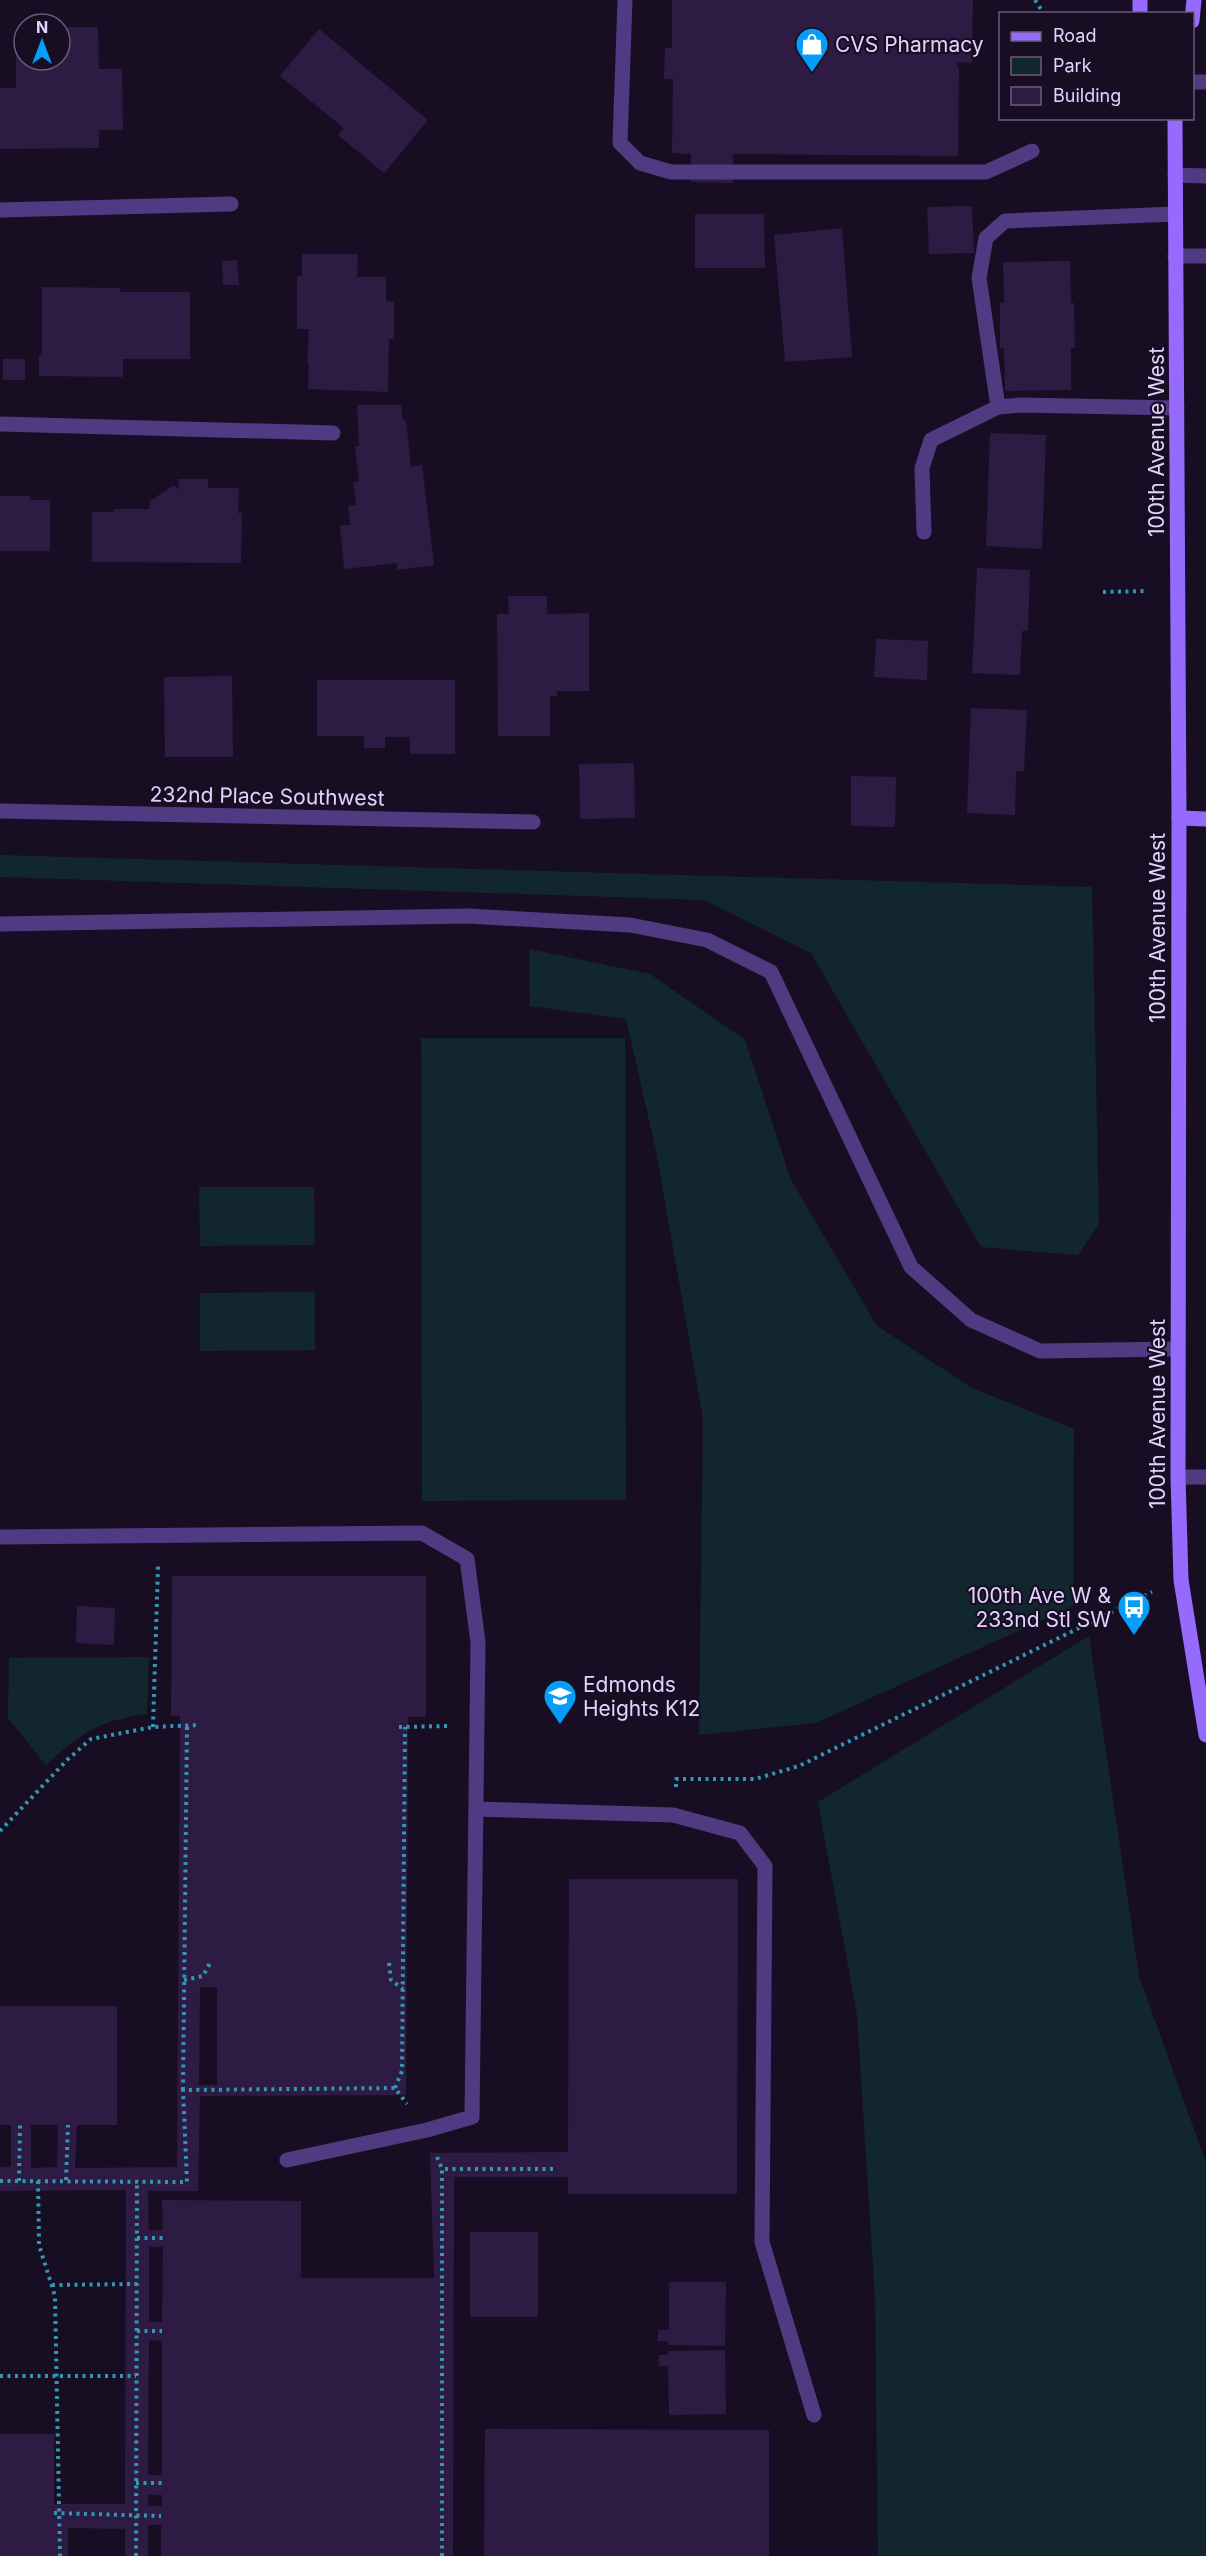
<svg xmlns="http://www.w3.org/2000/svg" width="1206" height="2556" viewBox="0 0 1206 2556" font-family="Inter,sans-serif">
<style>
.green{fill:#12272d}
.building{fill:#2e1b44;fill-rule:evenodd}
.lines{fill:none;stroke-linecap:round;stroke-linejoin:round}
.path{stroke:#3198b3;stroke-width:4;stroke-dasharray:3 4.5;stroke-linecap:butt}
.lane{stroke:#503a82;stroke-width:15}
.street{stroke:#503a82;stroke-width:15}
.secondary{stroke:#966afd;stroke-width:15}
.labels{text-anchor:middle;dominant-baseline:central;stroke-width:4.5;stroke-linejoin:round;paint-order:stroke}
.poi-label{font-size:21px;fill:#e3d2fe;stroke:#180e23;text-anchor:start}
.street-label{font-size:21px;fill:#e3d2fe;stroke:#180e23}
</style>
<rect width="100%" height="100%" fill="#180e23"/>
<g class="green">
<path d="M0 855 1092 887 1099 1224 1078 1255 981 1247 811 953 704 900 0 877Z"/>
<path d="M529 949 650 974 745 1040 791 1180 877 1326 972 1388 1074 1429 1073 1606 816 1723 699 1735 703 1418 656 1151 626 1019 530 1006Z"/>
<path d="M421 1038H625L626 1500 422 1501Z"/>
<path d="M199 1187H314L315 1245 200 1246Z"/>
<path d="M315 1292V1350L200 1351V1293Z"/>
<path d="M1089 1636 1139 1976 1206 2163V2556H878L875 2298 857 2015 818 1802Z"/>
<path d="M149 1657 147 1714C98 1721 82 1732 46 1765L8 1718 9 1658Z"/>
</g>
<g class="building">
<path d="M672 0H973L972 63 957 62V67H959L958 156 733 154V183L691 182V154L672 153 673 79H664L665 48H672Z"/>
<path d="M67 27H98L99 69H122L123 130H99V148L0 149V88H16V55H24V60H60V43H67Z"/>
<path d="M319 29 428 120 384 173 338 135 344 128 280 76Z"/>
<path d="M972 206 974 253 929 254 927 207Z"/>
<path d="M695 214H764L765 268H695Z"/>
<path d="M842 228 852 357 785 362 774 235Z"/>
<path d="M302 254H358L357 277H386V301L394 302V339H389L388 392 308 389 309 363H307L309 329H297V276H302Z"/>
<path d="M237 260 239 285H223L222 261Z"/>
<path d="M1070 261 1071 303H1074L1075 348H1071V390L1005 391 1004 348H1000V303H1004L1003 262Z"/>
<path d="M42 287 120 288V292H190V359H123V377L39 376V355H42Z"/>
<rect x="3" y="359" width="22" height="21"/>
<path d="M357 405H401L403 420H406L411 467 422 465 434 565 397 570V563L344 569 340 525H350L348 506 356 505 353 482 359 481 355 447 359 446Z"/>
<path d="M990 433 1046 435 1042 549 986 546Z"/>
<path d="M178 479H208V488H239L238 513H242L241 563 92 562V512H113L114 509H149L150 501 174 485 179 490Z"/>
<path d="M0 496H30V500H50V551H0Z"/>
<path d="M977 568 1030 570 1028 631H1022L1020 675 972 673Z"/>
<path d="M508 596H547V614L589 613V691H557V696H550V736H498L497 614H509Z"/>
<path d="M876 639 928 641 927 680 874 677Z"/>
<path d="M232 676 233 757H165L164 677Z"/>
<path d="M317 680H455V754H410V737H385V748H364V736H317Z"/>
<path d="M971 708 1027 710 1024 771H1016L1015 815 967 813Z"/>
<path d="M634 763 635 818 580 819 579 764Z"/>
<path d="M851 776 896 777 895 827 851 826Z"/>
<path d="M172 1576H426V1717H408L406 2095 200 2096 198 2191H148L149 2230H163L162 2200 301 2201V2278H434L430 2153 568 2152 569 1879H738L737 2194H568V2177H454L453 2556H161V2525H148V2556H125V2529L68 2528V2556H0V2434H54V2504H125L126 2190 0 2191V2167H11V2125H0V2006H117V2125H77L75 2168 177 2167 180 1716H171ZM200 1987H217V2085H199ZM31 2125H58L57 2167 31 2168ZM149 2247H163L162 2322H149ZM149 2340 162 2341V2475H148ZM148 2495H162V2506H148Z"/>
<path d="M77 1606 115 1608 114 1645 76 1643Z"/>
<rect x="470" y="2232" width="68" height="85"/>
<path d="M669 2282H726L725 2346 668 2345V2341H658V2330H669Z"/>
<path d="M725 2350 726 2414 669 2415 668 2366H659V2355H668V2351Z"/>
<path d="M485 2429 769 2430V2556H484Z"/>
</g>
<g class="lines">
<g class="path">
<path d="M1035 0 1044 14"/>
<path d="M1103 592 1147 591"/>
<path d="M153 1727 158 1566"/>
<path d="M399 1727 449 1726"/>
<path d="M676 1787V1779H755L799 1766 1152 1592"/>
<path d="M0 1831 67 1760 91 1739 153 1727 199 1725"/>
<path d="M389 1963 391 1980 403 1989"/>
<path d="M184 1980 203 1976 210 1963"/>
<path d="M395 2088 402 2071 405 1727"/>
<path d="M183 2090 187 1725"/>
<path d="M437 2157 442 2169"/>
<path d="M66 2180 68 2125"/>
<path d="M0 2181 187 2182 183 2090 395 2088 407 2104"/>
<path d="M19 2181 20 2125"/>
<path d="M38 2181 39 2245 55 2296 60 2556"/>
<path d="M137 2238H163"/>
<path d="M52 2285 137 2284"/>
<path d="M137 2331H162"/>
<path d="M0 2376H136"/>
<path d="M136 2483H162"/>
<path d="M54 2513 161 2516"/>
<path d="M136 2556 137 2180"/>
<path d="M442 2556V2169H555"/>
</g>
<g class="lane">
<path d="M625 0 620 143 640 163 671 172H986L1032 151"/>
<path d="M1192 82H1206"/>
<path d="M1175 175 1206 176"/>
<path d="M0 210 231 204"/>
<path d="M1175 256H1206"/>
<path d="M998 407 1020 405 1177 408"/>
<path d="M0 424 333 433"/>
<path d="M924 532 922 468 931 440 998 407 979 278 986 238 1005 221 1175 214"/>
<path d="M0 924 467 916 630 925 707 940 771 972 911 1267 971 1320 1040 1351 1177 1349"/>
<path d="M1178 1477H1206"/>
<path d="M0 1537 422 1533 467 1559 478 1642 472 2117 427 2130 287 2160"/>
<path d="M476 1809 673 1815 740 1833 765 1866 762 2242 814 2415"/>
</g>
<path class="street" d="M0 811 533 822"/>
<g class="secondary">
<path d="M1140 0V14"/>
<path d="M1192 21 1194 0"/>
<path d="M1175 118 1179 818 1178 1477 1181 1580 1206 1735"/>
<path d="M1179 818 1206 819"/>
</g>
</g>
<defs>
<symbol id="shop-pin" viewBox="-11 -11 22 30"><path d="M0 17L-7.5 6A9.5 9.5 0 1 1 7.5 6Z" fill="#049ef8" stroke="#180e23"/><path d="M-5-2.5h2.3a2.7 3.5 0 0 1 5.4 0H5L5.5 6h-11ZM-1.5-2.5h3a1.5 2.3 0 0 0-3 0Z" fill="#fff"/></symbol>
<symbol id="bus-pin" viewBox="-11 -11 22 30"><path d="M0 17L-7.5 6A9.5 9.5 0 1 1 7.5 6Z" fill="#049ef8" stroke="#180e23"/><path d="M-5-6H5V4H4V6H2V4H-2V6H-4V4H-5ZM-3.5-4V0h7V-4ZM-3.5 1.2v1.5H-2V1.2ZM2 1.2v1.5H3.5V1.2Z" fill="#fff"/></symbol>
<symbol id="school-pin" viewBox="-11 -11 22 30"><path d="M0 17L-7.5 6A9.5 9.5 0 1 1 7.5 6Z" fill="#049ef8" stroke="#180e23"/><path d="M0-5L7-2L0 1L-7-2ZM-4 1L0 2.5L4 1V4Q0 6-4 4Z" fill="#fff"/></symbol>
</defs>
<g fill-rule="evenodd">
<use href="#shop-pin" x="793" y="25" width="38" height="52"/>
<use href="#bus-pin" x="1115" y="1588" width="38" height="52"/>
<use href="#school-pin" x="541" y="1677" width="38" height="52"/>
</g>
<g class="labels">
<g class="poi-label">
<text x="835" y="44">CVS Pharmacy</text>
<text x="1111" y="1595" text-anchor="end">100th Ave W &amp;<tspan x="1111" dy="24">233nd Stl SW</tspan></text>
<text x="583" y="1684">Edmonds<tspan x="583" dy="24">Heights K12</tspan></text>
</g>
<g class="street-label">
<text transform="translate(1156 442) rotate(-90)">100th Avenue West</text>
<text transform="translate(267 796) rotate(1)">232nd Place Southwest</text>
<text transform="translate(1157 928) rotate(-90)">100th Avenue West</text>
<text transform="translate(1157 1414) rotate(-90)">100th Avenue West</text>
</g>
</g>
<rect x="999" y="12" width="195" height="108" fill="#180e23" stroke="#695c7b" stroke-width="1.5"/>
<rect x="1011" y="32" width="30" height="9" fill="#966afd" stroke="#695c7b" stroke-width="1.5"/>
<text x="1053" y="42" font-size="18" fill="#e3d2fe">Road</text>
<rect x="1011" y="57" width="30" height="18" fill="#12272d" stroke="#695c7b" stroke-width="1.5"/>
<text x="1053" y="72" font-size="18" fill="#e3d2fe">Park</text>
<rect x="1011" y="87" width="30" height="18" fill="#2e1b44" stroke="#695c7b" stroke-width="1.5"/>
<text x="1053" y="102" font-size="18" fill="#e3d2fe">Building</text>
<g transform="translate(42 42)"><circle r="28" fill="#180e23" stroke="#695c7b" stroke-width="1.5"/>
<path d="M0-4.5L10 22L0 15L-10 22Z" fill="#049ef8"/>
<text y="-9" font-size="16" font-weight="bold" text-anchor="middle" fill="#e3d2fe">N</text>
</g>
</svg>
